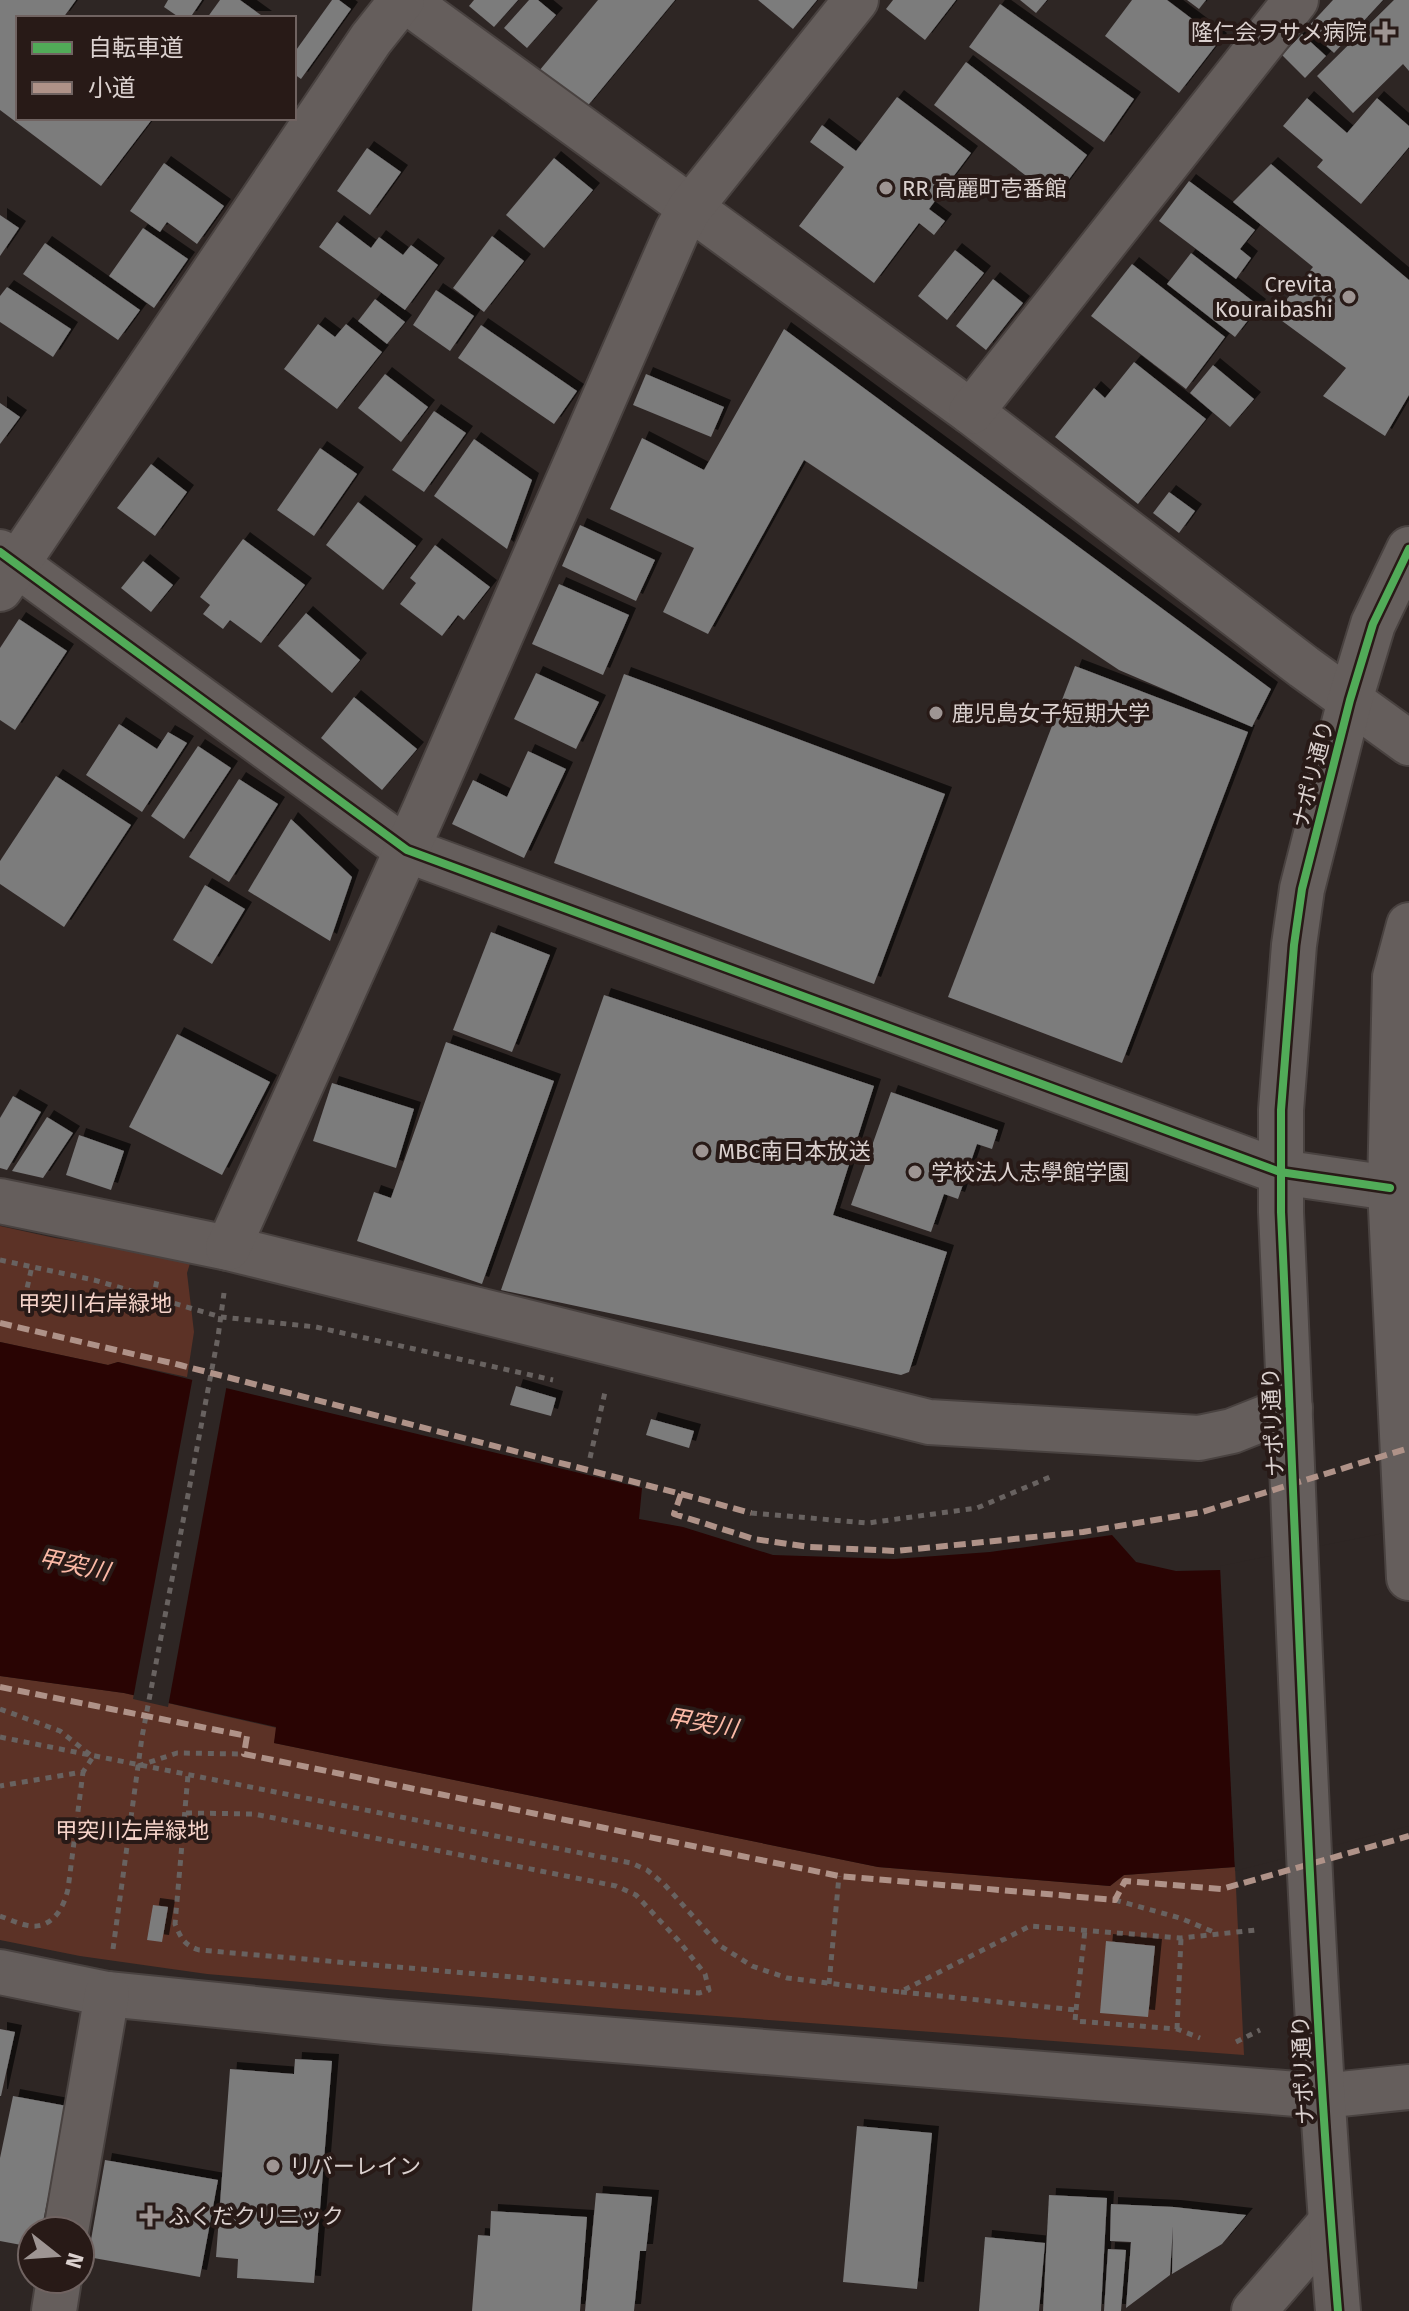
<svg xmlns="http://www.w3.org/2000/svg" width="1409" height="2311" viewBox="0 0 1409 2311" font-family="'Fira Sans','Noto Sans JP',sans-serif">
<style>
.green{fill:#5c3226}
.water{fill:#290403}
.pier{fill:#2e2624}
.building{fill:#7c7b7c;filter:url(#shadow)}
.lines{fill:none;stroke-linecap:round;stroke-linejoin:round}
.minor-casing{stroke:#494240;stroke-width:48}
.path{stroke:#686260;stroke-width:5;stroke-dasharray:6 6;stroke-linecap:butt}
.minor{stroke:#655e5c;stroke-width:44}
.quiet{stroke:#af9288;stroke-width:6;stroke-dasharray:12 6;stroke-linecap:butt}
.cycleway-casing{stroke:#281a17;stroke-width:13}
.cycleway{stroke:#51ab58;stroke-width:8}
.poi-dot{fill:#9e9593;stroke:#281a17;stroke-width:3}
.labels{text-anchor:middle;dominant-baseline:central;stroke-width:8;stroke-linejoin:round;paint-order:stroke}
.poi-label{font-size:22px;fill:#dbd1cf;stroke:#281a17;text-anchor:start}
.street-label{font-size:22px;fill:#dbd1cf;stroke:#281a17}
.park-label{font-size:22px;fill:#f6d4ca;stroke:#281a17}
.water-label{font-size:24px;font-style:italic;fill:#fbb9a6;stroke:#281a17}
</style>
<defs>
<filter id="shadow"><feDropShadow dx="7" dy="-7" stdDeviation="0" flood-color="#0009"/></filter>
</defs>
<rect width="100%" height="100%" fill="#2e2624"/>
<g class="green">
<path d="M0 1226 55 1238 191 1260 187 1273 194 1332 187 1377 118 1362 108 1365 0 1342Z"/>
<path d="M0 1676 124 1693 277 1728 274 1743 878 1867 1110 1886 1124 1875 1235 1867 1244 2055 621 2009 207 1974 80 1956 0 1940Z"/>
</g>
<path class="water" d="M0 1342 108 1365 118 1362 642 1488 639 1519 683 1527 773 1555 894 1559 990 1552 1112 1535 1136 1562 1176 1571 1222 1570 1235 1867 1124 1875 1110 1886 878 1867 274 1743 276 1727 124 1693 0 1676Z"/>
<g class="pier">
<path d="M193 1376 227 1384 168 1707 133 1699Z"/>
<path d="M1409 1528V1826L1235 1871 1220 1566Z"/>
</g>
<g class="building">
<path d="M0 0H76L63 18H18V118H153L101 186 0 110Z"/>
<path d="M168 0H202L190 18H180L164 7Z"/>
<path d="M220 0H240L265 18H207Z"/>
<path d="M332 0H339L351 9 301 79 294 74V53Z"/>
<path d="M474 0H518L494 27 469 6Z"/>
<path d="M529 0H538L556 15 527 48 504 28Z"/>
<path d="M598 0H675L585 109 539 71Z"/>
<path d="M758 0H817L793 29Z"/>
<path d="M893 0H956L925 40 886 9Z"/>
<path d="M1020 0H1047L1036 13Z"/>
<path d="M1132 0H1167L1220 40 1179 93 1105 36Z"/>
<path d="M1187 0H1206L1199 9Z"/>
<path d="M1333 0H1383L1334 53 1307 28Z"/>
<path d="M1394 0H1409V71L1403 64 1353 113 1317 76Z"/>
<path d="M1000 4 1134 99 1104 142 969 47Z"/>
<path d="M1302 34 1326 56 1305 78 1282 55Z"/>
<path d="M966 62 1087 155 1055 198 934 105Z"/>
<path d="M897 97 971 153 929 209 945 221 934 235 919 223 874 283 799 226 844 167 810 142 822 125 856 151Z"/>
<path d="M1307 98 1347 133 1377 98 1409 126V147L1361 204 1317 167 1323 160 1283 126Z"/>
<path d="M367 148 401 172 370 215 337 191Z"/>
<path d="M554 158 593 190 544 248 506 215Z"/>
<path d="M164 163 224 206 197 244 167 222 160 232 130 211Z"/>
<path d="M1271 164 1409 280V395L1385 436 1323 396 1346 368 1274 315 1313 267 1233 202Z"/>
<path d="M1189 181 1255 230 1240 249 1251 258 1236 279 1159 221Z"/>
<path d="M0 215 19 228 0 256Z"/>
<path d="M337 222 371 248 379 237 403 255 411 245 438 265 405 310 319 247Z"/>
<path d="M143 228 188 259 154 308 109 276Z"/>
<path d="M492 236 524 261 484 312 453 288Z"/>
<path d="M45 243 140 310 118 340 23 274Z"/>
<path d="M955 250 984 273 947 320 918 296Z"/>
<path d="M1191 253 1259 306 1235 337 1167 284Z"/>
<path d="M1132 264 1225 337 1186 389 1091 316Z"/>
<path d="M993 279 1023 303 986 350 956 326Z"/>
<path d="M7 287 71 329 53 357 0 322V296Z"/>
<path d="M436 290 474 316 450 351 413 325Z"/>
<path d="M375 299 405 322 387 344 358 321Z"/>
<path d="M318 324 335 337 346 324 382 352 337 409 284 369Z"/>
<path d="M481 325 577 391 554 424 458 358Z"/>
<path d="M784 329 1271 689 1252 727 1119 670 804 460 708 634 663 612 694 548 610 509 642 438 704 470Z"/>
<path d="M1134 362 1206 419 1138 504 1055 437 1094 388 1105 398Z"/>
<path d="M1213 365 1254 399 1230 427 1190 393Z"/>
<path d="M385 374 428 407 401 442 358 408Z"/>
<path d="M646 374 724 407 711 437 633 405Z"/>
<path d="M0 403 20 417 0 444Z"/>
<path d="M434 411 466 433 424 492 392 470Z"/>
<path d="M474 439 532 480 507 549 434 496Z"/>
<path d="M320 448 357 474 314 536 277 510Z"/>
<path d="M151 464 187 492 155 536 117 508Z"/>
<path d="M1169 492 1195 511 1179 533 1153 513Z"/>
<path d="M358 502 416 546 383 590 326 545Z"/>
<path d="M580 525 655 560 636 601 562 566Z"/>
<path d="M243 539 305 585 261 643 230 620 223 629 203 614 210 605 200 597Z"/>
<path d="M435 545 490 587 464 620 458 615 442 636 400 604 416 583 410 578Z"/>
<path d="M143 561 173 585 151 612 121 588Z"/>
<path d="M559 584 629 615 603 675 532 644Z"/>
<path d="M306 613 360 660 332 693 278 646Z"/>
<path d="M19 619 67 651 15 730 0 720V648Z"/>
<path d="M1075 666 1248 732 1122 1063 948 997Z"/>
<path d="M536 673 599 702 576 749 514 719Z"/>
<path d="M624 674 945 794 874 984 554 863Z"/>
<path d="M354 697 417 749 382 790 321 738Z"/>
<path d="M119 724 157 749 168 732 187 743 142 812 86 775Z"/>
<path d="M198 746 231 768 184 839 151 816Z"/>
<path d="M528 751 566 769 524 858 452 824 473 780 507 797Z"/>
<path d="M56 776 131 825 64 927 0 884V861Z"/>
<path d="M239 779 278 804 229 882 189 857Z"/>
<path d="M291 819 352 877 330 941 248 891Z"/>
<path d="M205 885 245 909 212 964 173 940Z"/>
<path d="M491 932 550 955 512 1052 453 1030Z"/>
<path d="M604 995 874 1086 833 1215 947 1252 909 1372 901 1375 501 1290Z"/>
<path d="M177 1034 270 1082 222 1175 129 1127Z"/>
<path d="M446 1042 554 1081 482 1284 357 1241 374 1192 391 1198Z"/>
<path d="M332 1083 414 1109 396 1168 313 1141Z"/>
<path d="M891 1092 998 1130 992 1149 977 1144 958 1199 944 1194 931 1232 851 1205Z"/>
<path d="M13 1096 41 1112 7 1170 0 1168V1118Z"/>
<path d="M47 1117 73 1133 43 1178 12 1171Z"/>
<path d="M79 1135 124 1151 111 1190 66 1175Z"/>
<path d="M516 1386 556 1398 551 1416 510 1405Z"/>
<path d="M651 1419 694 1431 689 1448 646 1435Z"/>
<path d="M153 1905 168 1907 162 1942 147 1940Z"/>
<path d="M1106 1941 1155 1946 1148 2017 1100 2013Z"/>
<path d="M0 2029 15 2032 1 2096H0Z"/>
<path d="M295 2059 332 2061 314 2283 237 2278 238 2259 216 2257 230 2069 294 2074Z"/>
<path d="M13 2096 67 2106 41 2231H32V2247L0 2241V2158Z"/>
<path d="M857 2126 932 2133 917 2289 843 2282Z"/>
<path d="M105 2160 218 2180 200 2277 88 2257Z"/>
<path d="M596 2193 652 2197 646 2251H640L634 2311H585Z"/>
<path d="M1049 2195 1107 2198 1101 2311H1043Z"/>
<path d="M1111 2204 1174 2207 1246 2215 1222 2244 1172 2274 1173 2226 1170 2275 1126 2308 1131 2242 1110 2241Z"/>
<path d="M491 2211 587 2217 580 2311H472L478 2235 490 2236Z"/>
<path d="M985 2237 1045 2243 1039 2311H979Z"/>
<path d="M1108 2249 1126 2250 1121 2311H1104Z"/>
</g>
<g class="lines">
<defs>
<g id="minor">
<path d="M405 0 971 412 1304 667 1409 743"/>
<path d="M971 412 1296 0"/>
<path d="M0 552 407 850 1280 1172 1390 1188"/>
<path d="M0 589 371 39 402 0"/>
<path d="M1409 925 1395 977 1390 1188 1409 1578"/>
<path d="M0 1201 228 1248 929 1422 1199 1438 1232 1431 1290 1408"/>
<path d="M228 1248 425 809 677 231 690 208 856 0"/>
<path d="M0 1972 107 1994 386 2022 1322 2096 1409 2087"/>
<path d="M66 2231 107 1994"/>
<path d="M54 2311 59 2279"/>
<path d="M1254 2311 1331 2222"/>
<path d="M1338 2311C1308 1946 1298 1578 1281 1212V1110L1294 945 1302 889 1350 700 1373 624 1409 549"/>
</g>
</defs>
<use href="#minor" class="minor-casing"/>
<g class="path">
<path d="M0 1260 94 1280 221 1317 316 1327 553 1380"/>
<path d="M153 1299 157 1280"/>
<path d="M22 1311 32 1266"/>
<path d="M590 1458 605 1392"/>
<path d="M751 1513 868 1523 977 1508 1050 1477"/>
<path d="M0 1709 60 1731 93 1757 83 1772 0 1786"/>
<path d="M0 1737 631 1863 647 1870 664 1884 719 1945 752 1966 787 1978 900 1992 1030 1926 1181 1938 1256 1930"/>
<path d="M138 1766 177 1753 244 1754"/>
<path d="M186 1813 254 1814 616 1886 636 1895 678 1940 705 1974 709 1990 699 1993 199 1950C184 1945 181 1938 175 1924L188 1775"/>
<path d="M1115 1900 1180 1918 1216 1933"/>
<path d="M0 1916C9 1919 21 1925 31 1926 53 1928 64 1907 68 1889L83 1772"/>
<path d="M113 1949 142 1737 218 1337 224 1293"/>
<path d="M829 1984 839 1876"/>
<path d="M901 1992 1076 2010 1075 2021 1177 2029 1200 2038"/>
<path d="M1076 2010 1085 1930"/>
<path d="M1177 2029 1181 1938"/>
<path d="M1236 2042 1260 2030"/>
</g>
<use href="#minor" class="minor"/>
<g class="quiet">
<path d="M0 1323 180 1365 681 1494 674 1514 754 1539 809 1547 896 1551 1083 1532 1202 1512 1409 1448"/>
<path d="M681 1494 751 1513"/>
<path d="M0 1687 247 1736 244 1754 839 1876 1115 1900 1125 1881 1222 1889 1409 1836"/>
</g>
<defs>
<g id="cycleway">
<path d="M0 552 407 850 1280 1172 1390 1188"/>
<path d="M1338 2311C1308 1946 1298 1578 1281 1212V1110L1294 945 1302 889 1350 700 1373 624 1409 549"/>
</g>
</defs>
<use href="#cycleway" class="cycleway-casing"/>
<use href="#cycleway" class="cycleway"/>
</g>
<g class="poi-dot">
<path d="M1381 20h8v8h8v8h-8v8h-8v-8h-8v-8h8z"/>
<circle cx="886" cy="188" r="8"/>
<circle cx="1349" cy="297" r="8"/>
<circle cx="936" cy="713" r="8"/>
<circle cx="702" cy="1151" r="8"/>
<circle cx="915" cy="1172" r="8"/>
<circle cx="273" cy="2166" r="8"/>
<path d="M146 2204h8v8h8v8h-8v8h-8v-8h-8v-8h8z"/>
</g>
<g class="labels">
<g class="poi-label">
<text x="1367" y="32" text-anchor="end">隆仁会ヲサメ病院</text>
<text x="902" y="188">RR 高麗町壱番館</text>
<text x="1333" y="284" text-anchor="end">Crevita<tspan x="1333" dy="25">Kouraibashi</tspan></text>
<text x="952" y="713">鹿児島女子短期大学</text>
<text x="718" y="1151">MBC南日本放送</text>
<text x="931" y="1172">学校法人志學館学園</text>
<text x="289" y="2166">リバーレイン</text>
<text x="168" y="2216">ふくだクリニック</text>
</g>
<g class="street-label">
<text transform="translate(1313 774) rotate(-76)">ナポリ通り</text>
<text transform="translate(1273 1422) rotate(-93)">ナポリ通り</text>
<text transform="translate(1303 2070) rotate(-93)">ナポリ通り</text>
</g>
<g class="park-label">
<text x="95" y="1303">甲突川右岸緑地</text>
<text x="132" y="1830">甲突川左岸緑地</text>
</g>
<g class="water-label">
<text transform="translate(74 1565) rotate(12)">甲突川</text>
<text transform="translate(702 1723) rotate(10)">甲突川</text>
</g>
</g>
<rect x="16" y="16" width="280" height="104" fill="#281a17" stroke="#706361" stroke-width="2"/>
<rect x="32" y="42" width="40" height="12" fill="#51ab58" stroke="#706361" stroke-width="2"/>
<text x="88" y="56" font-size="24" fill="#dbd1cf">自転車道</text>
<rect x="32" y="82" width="40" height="12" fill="#af9288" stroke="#706361" stroke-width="2"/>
<text x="88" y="96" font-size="24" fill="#dbd1cf">小道</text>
<g transform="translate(56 2255) rotate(107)"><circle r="38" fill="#281a17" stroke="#706361" stroke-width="2"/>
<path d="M0-6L14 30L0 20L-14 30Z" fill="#9e9593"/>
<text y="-12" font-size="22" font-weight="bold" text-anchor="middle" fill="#dbd1cf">N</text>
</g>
</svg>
